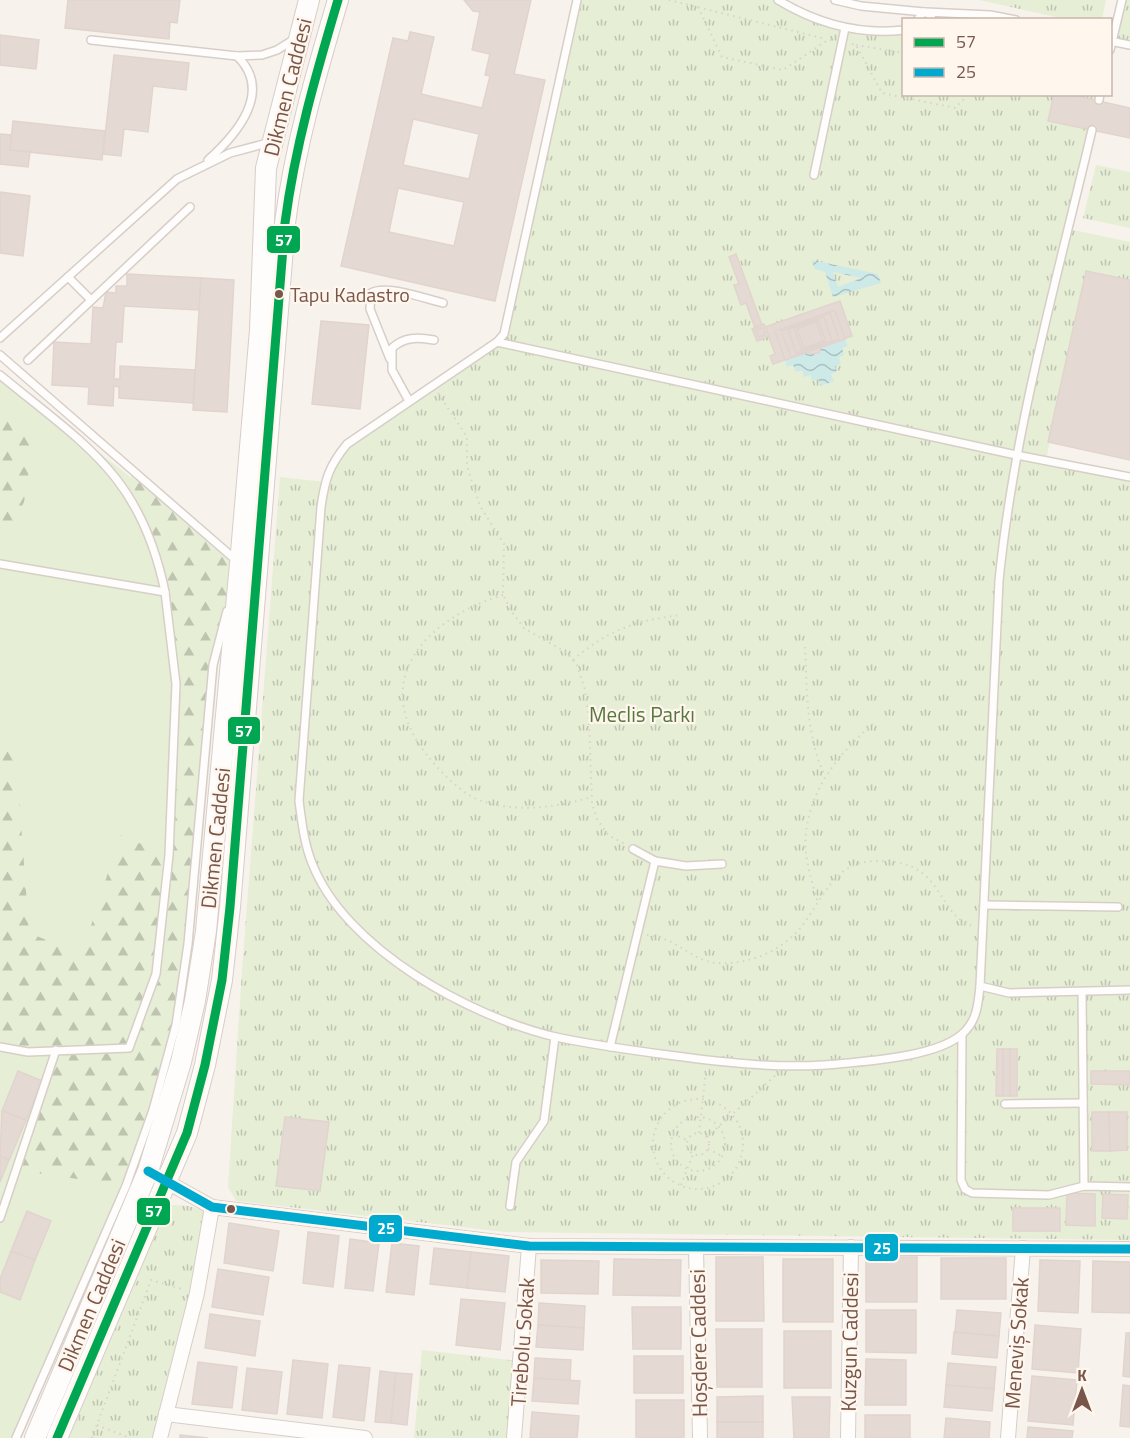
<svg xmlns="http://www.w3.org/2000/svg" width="1130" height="1438" viewBox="0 0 1130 1438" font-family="'Titillium Web',sans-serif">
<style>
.green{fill:#e6eed6}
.forest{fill:url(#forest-firs)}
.park{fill:url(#park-tufts)}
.water{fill:url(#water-waves);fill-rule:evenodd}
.building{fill:#e5dad3;stroke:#e1d4ce;stroke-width:1.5;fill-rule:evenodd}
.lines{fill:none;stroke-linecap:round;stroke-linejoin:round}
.service-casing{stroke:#d7cec8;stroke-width:10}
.minor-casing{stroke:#d7cec8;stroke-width:16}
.secondary-casing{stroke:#d8cdc8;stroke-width:22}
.path{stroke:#dbd1ce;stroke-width:2;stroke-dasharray:1.5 4.5;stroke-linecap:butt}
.service{stroke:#fefdfc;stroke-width:7}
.minor{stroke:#fefdfc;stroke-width:14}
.secondary{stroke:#fefdfc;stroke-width:20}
.bus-1-casing{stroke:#fff6ee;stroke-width:14}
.bus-2-casing{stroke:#fff6ee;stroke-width:14}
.bus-1{stroke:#00a651;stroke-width:9}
.bus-2{stroke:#00a9ce;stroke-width:9}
.bus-dot{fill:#78564a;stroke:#fff6ee;stroke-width:2}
.labels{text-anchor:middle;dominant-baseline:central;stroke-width:4.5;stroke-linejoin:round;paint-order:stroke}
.bus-label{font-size:20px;fill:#78564a;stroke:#fff6ee;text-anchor:start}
.street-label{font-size:21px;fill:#78564a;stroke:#fff6ee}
.park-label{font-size:21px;fill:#56783f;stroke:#fff6ee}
.line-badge{stroke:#fff6ee;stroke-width:2}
.badge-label{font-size:16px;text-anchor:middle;font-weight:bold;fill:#fff}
</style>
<defs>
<pattern id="forest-firs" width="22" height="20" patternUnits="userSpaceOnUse" patternTransform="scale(1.5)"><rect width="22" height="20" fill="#e6eed6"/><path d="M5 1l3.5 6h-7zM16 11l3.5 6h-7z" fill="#bfc4b0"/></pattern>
<pattern id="park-tufts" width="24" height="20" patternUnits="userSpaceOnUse" patternTransform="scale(1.5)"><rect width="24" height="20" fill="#e6eed6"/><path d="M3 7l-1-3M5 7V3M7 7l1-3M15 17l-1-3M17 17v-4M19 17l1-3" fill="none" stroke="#bfc4b0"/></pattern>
<pattern id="water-waves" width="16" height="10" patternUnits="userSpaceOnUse" patternTransform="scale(1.5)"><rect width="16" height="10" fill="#cdeae9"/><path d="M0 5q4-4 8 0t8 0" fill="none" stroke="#abc0bf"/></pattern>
</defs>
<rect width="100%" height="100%" fill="#f8f2ec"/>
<path class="green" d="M0 374 240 564 213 665 126 1186 16 1438H0Z"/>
<g class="forest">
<path d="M0 413 35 433 24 502 0 551Z"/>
<path d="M129 468 240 564 213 665 188 944 176 1025 126 1186 16 1170 56 1051 0 1047V739L16 753 29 933 82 954 120 835 168 855 176 684 169 617Z"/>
</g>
<g class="park">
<path d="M577 0H778L845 28 903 30 904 94 1100 95 1069 229 1130 242V280L1086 271 1046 460 1130 477V1240L505 1232 236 1201 228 1187 242 970 280 477 325 482 347 444 504 334Z"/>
<path d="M979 0H1106L1102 19H1065Z"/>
<path d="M1122 0H1130V45L1112 41Z"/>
<path d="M1096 165 1130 172V228L1083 218Z"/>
<path d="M160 1204 189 1206 208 1212 193 1291 156 1438H58Z"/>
<path d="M422 1350 520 1361 514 1438H414Z"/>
</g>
<g class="water">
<path d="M812 260 878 274 881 283 833 297 825 272 815 269ZM833 272 861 278 838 287Z"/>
<path d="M845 339 848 346 842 348 844 355 839 357 841 364 835 366 837 372 831 374 834 381 821 386 818 379 813 381 810 375 804 377 802 370 796 372 793 365 787 367 785 360 809 351 814 354 819 353 821 347Z"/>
</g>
<g class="building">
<path d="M68 0H180L177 23 170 22 169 39 65 28Z"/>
<path d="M464 0H531L514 74 545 80 495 301 341 266 393 38 408 41 410 32 434 37 421 94 482 108 490 76 485 75 490 54 472 50 480 12 473 11ZM413 119 479 134 469 179 403 165ZM398 188 464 202 454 246 389 232Z"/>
<path d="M0 35 39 40 36 69 0 65Z"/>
<path d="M114 55 189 63 186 90 153 86 148 132 124 129 121 156 103 154Z"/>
<path d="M1054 94H1068L1130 108V138L1048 121Z"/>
<path d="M13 121 105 131 102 160 10 150Z"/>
<path d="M0 134 11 135 10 150 30 152 28 167 0 164Z"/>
<path d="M0 192 30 196 23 256 0 253Z"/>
<path d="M736 254 762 325 755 328 746 303 741 305 734 285 739 284 729 257Z"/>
<path d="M1086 271 1130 280V460L1048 442Z"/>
<path d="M127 274 201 278 199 310 124 306 122 342H116L114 379H120V366L195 370 193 403 119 398V387L114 386 113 406 88 404 89 387 52 385 54 342 91 344 93 307 103 308 106 292 116 293V286H127Z"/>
<path d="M201 278 234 280 227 412 193 410Z"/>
<path d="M840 301 852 336 773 364 770 356 775 354 765 327Z"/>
<path d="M835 310 845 339 785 360 775 331Z"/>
<path d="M830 313 839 339 791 357 781 331Z"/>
<path d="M824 317 832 341 796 353 788 329Z"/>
<path d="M818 320 826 341 802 350 794 328Z"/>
<path d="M321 321 369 325 360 409 312 404Z"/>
<path d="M816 322 823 341 804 348 797 329Z"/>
<path d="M764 324 769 336 757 341 752 329Z"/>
<path d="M763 328 765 335 758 337 756 330Z"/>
<path d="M821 347 819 353 810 354 809 351Z"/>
<path d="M997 1049H1003V1096H996Z"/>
<rect x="1003" y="1049" width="7" height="47"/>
<rect x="1010" y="1049" width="7" height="47"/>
<path d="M18 1071 42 1081 26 1120 2 1111Z"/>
<path d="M1091 1071H1130V1085L1091 1084Z"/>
<path d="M2 1111 26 1120 9 1160 0 1156Z"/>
<path d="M1092 1112H1109L1110 1151H1092Z"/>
<path d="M1109 1112H1127V1150L1110 1151Z"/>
<path d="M285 1117 329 1122 320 1191 276 1186Z"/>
<path d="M0 1156 9 1160 0 1182Z"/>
<path d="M1067 1193 1095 1194V1226L1066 1225Z"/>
<path d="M1103 1194 1128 1195 1127 1219 1102 1218Z"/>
<rect x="1013" y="1208" width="47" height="23"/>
<path d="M27 1211 51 1221 35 1260 11 1251Z"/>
<path d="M229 1223 279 1231 273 1271 224 1263Z"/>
<path d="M308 1232 339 1236 333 1287 303 1283Z"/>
<path d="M350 1239 379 1243 373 1291 345 1288Z"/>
<path d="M392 1243 419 1246 414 1295 386 1292Z"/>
<path d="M434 1248 471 1252 467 1288 430 1284Z"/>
<path d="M11 1251 35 1260 20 1300 0 1292V1279Z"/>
<path d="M471 1252 509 1256 505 1292 467 1288Z"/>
<path d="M716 1257H763L764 1321H716Z"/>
<rect x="866" y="1257" width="51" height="45"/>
<rect x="941" y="1258" width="65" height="41"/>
<path d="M614 1259 681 1260 680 1296 613 1295Z"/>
<rect x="783" y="1259" width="50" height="63"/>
<path d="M541 1260 599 1261 598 1294 541 1293Z"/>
<path d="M1040 1260 1080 1261 1078 1313 1038 1311Z"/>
<path d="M1093 1261 1130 1262V1313L1092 1312Z"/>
<path d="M218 1269 269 1277 263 1315 212 1307Z"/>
<path d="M461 1299 505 1303 500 1350 456 1345Z"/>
<path d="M539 1303 585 1306 584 1328 538 1325Z"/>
<path d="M632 1307H681V1349H633Z"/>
<path d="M866 1310H916V1353L866 1352Z"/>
<path d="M957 1310 1001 1313 999 1336 955 1332Z"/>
<path d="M210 1314 260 1321 255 1356 205 1348Z"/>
<path d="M538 1325 584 1328 583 1350 536 1347Z"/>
<path d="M1035 1325 1081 1329 1078 1373 1032 1369Z"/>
<path d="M716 1329H762V1387H717Z"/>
<rect x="784" y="1331" width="47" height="57"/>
<path d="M954 1332 999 1336 997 1358 952 1354Z"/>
<path d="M1126 1333H1130V1377L1123 1376Z"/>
<rect x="634" y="1356" width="49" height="37"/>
<path d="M535 1358 571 1360 570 1381 534 1378Z"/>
<path d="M866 1359 906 1360V1405H865Z"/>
<path d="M293 1360 328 1364 322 1418 287 1414Z"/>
<path d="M198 1362 237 1367 232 1408 192 1404Z"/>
<path d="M948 1363 996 1367 994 1389 946 1385Z"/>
<path d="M339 1365 370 1368 364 1421 333 1417Z"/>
<path d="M247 1368 282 1372 277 1414 242 1410Z"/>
<path d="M380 1371 396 1373 391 1423 375 1422Z"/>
<path d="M396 1373 412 1374 407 1425 391 1423Z"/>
<path d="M1032 1376 1077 1380 1073 1425 1028 1421Z"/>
<path d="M534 1378 580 1381 578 1404 532 1401Z"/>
<path d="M946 1385 994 1389 992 1411 944 1407Z"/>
<path d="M1123 1385 1130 1386V1427L1120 1426Z"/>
<path d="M763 1396V1422H717V1397Z"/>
<path d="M792 1397H830L829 1438H794Z"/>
<rect x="636" y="1400" width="48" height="38"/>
<path d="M532 1412 579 1416 577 1438H530Z"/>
<rect x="865" y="1415" width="45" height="23"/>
<path d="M946 1418 990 1422 989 1438H944Z"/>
<rect x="717" y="1422" width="46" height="16"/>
<path d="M1028 1427 1073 1431 1072 1438H1027Z"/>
<path d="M180 1435 208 1438H180Z"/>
</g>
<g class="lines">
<defs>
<g id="service">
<path d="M577 0 504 334 497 342 347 444C329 466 325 479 321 507L299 801C302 823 304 843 312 863 345 949 471 1017 556 1037 593 1045 630 1050 668 1055 728 1063 787 1070 848 1063 879 1060 937 1055 961 1035 977 1022 978 1005 980 986L999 581C1014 429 1057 279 1092 130"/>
<path d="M778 0C816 23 859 35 904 30"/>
<path d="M835 0 861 6 924 12"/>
<path d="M926 12 990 15 1016 20"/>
<path d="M917 20 924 12 931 15 932 20"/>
<path d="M91 40 237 56 262 55 277 50 293 40"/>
<path d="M1110 41 1130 45"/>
<path d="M1110 50 1122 0"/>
<path d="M1099 100 1100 94"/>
<path d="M208 160C236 135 274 92 237 56"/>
<path d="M814 175 845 28"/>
<path d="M68 277 91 300"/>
<path d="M0 338 177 179 230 153 271 142"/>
<path d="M497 342 1016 455 1130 477"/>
<path d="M0 355 237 561"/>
<path d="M390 359 370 309 371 293C386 284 426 299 443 303"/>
<path d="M28 360 190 207"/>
<path d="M0 375C85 445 141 475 165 592"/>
<path d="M409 401 392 370V348C404 337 417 337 434 340"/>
<path d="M0 564 165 592 176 684 169 855 156 974 129 1048 28 1052 0 1047"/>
<path d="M633 849 655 861"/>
<path d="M985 905 1118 907"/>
<path d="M980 986 1009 993 1130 990"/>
<path d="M1082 993 1084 1186"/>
<path d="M962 1035 961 1180 965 1189 972 1193 1049 1195 1084 1186 1130 1187"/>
<path d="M610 1047 655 861 686 866 722 864"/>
<path d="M1005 1104 1083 1103"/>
<path d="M510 1206 516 1162 544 1121 555 1037"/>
<path d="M0 1218 56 1050"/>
<path d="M16 1438 126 1186 153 1110 176 1025 188 944 213 665 227 611"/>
</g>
<g id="minor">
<path d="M167 1182 212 1207 529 1246 1130 1249"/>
<path d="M696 1248 700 1438"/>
<path d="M166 1414 365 1438"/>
<path d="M160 1438 197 1293 212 1207"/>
<path d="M514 1438 529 1246"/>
<path d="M848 1438 851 1247"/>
<path d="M1008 1438 1023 1248"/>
</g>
<g id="secondary">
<path d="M35 1438 148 1171 181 1062 195 1001 206 931 240 564 260 330 266 168 309 0"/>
<path d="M57 1438 187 1133 205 1065 222 980 230 907 285 223C295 146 316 74 338 0"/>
</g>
</defs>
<use href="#service" class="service-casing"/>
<use href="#minor" class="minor-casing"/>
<use href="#secondary" class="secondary-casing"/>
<g class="path">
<path d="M669 0 826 39"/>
<path d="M698 7 722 57 783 70 828 40H831"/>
<path d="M852 44 856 45 882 93 955 108 969 94"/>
<path d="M856 45 904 53"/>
<path d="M438 393 467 437V466L480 506 504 544 503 595 512 612 524 628 567 653 577 665 585 690 589 720 592 803 597 819 608 835 625 844"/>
<path d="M503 595C427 618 367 680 427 755 440 771 459 792 479 800 514 813 556 808 591 797"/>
<path d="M805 647C807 690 806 737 825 776"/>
<path d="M573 660C608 630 636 620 682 615"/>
<path d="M817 900C811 878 803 854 806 832 812 784 841 752 875 722"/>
<path d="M647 935C654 936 662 938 669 941 686 949 698 962 718 963 751 965 786 949 805 922 832 883 839 855 895 862 944 869 939 917 973 926"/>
<circle cx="698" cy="1144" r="45"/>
<circle cx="698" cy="1144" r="27"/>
<circle cx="698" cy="1144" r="11"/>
<path d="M699 1133 706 1070"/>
<path d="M673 1134 687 1140"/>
<path d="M707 1137 776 1075"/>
<path d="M708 1149 722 1156"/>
<path d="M681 1185 693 1154"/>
<path d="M97 1425 130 1438"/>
<path d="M92 1438 151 1280 185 1290"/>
</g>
<use href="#service" class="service"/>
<use href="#minor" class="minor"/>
<use href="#secondary" class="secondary"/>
<defs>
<path id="bus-1" d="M57 1438 187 1133 205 1065 222 980 230 907 285 223C295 146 316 74 338 0"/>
<path id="bus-2" d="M148 1171 212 1207 529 1246 1130 1249"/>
</defs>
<use href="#bus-1" class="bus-1-casing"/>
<use href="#bus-2" class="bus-2-casing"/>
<use href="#bus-1" class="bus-1"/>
<use href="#bus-2" class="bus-2"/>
</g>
<g class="bus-dot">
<circle cx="279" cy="294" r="5"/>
<circle cx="231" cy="1209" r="5"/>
</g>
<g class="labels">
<g class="bus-label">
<text x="290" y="294">Tapu Kadastro</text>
</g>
<g class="street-label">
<text transform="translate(287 87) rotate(-76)">Dikmen Caddesi</text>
<text transform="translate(215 838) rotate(-84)">Dikmen Caddesi</text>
<text transform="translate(91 1305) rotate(-67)">Dikmen Caddesi</text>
<text transform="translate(522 1342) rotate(-86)">Tirebolu Sokak</text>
<text transform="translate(849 1342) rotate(-89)">Kuzgun Caddesi</text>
<text transform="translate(698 1343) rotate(-91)">Hoşdere Caddesi</text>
<text transform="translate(1016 1343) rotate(-86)">Meneviş Sokak</text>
</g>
<g class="park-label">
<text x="642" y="714">Meclis Parkı</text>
</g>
</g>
<g class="line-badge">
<rect x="266" y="225" width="35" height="29" rx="6" fill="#00a651"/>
<rect x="227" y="716" width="34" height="29" rx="6" fill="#00a651"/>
<rect x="136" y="1197" width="35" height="29" rx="6" fill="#00a651"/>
<rect x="368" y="1214" width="35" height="29" rx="6" fill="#00a9ce"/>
<rect x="864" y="1233" width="35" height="29" rx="6" fill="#00a9ce"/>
</g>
<g class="badge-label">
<text x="284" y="246">57</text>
<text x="244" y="737">57</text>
<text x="154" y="1217">57</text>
<text x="386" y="1234">25</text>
<text x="882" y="1254">25</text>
</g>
<rect x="902" y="18" width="210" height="78" fill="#fff6ee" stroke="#c9b6ac" stroke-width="1.5"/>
<rect x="914" y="38" width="30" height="9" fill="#00a651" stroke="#c9b6ac" stroke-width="1.5"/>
<text x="956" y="48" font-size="18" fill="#78564a">57</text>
<rect x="914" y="68" width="30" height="9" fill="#00a9ce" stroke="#c9b6ac" stroke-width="1.5"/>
<text x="956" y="78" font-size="18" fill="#78564a">25</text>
<g transform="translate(1082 1390)" stroke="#fff6ee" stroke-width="4.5" paint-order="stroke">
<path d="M0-4.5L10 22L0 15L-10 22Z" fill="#78564a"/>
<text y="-9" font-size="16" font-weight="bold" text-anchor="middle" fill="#78564a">K</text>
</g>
</svg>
